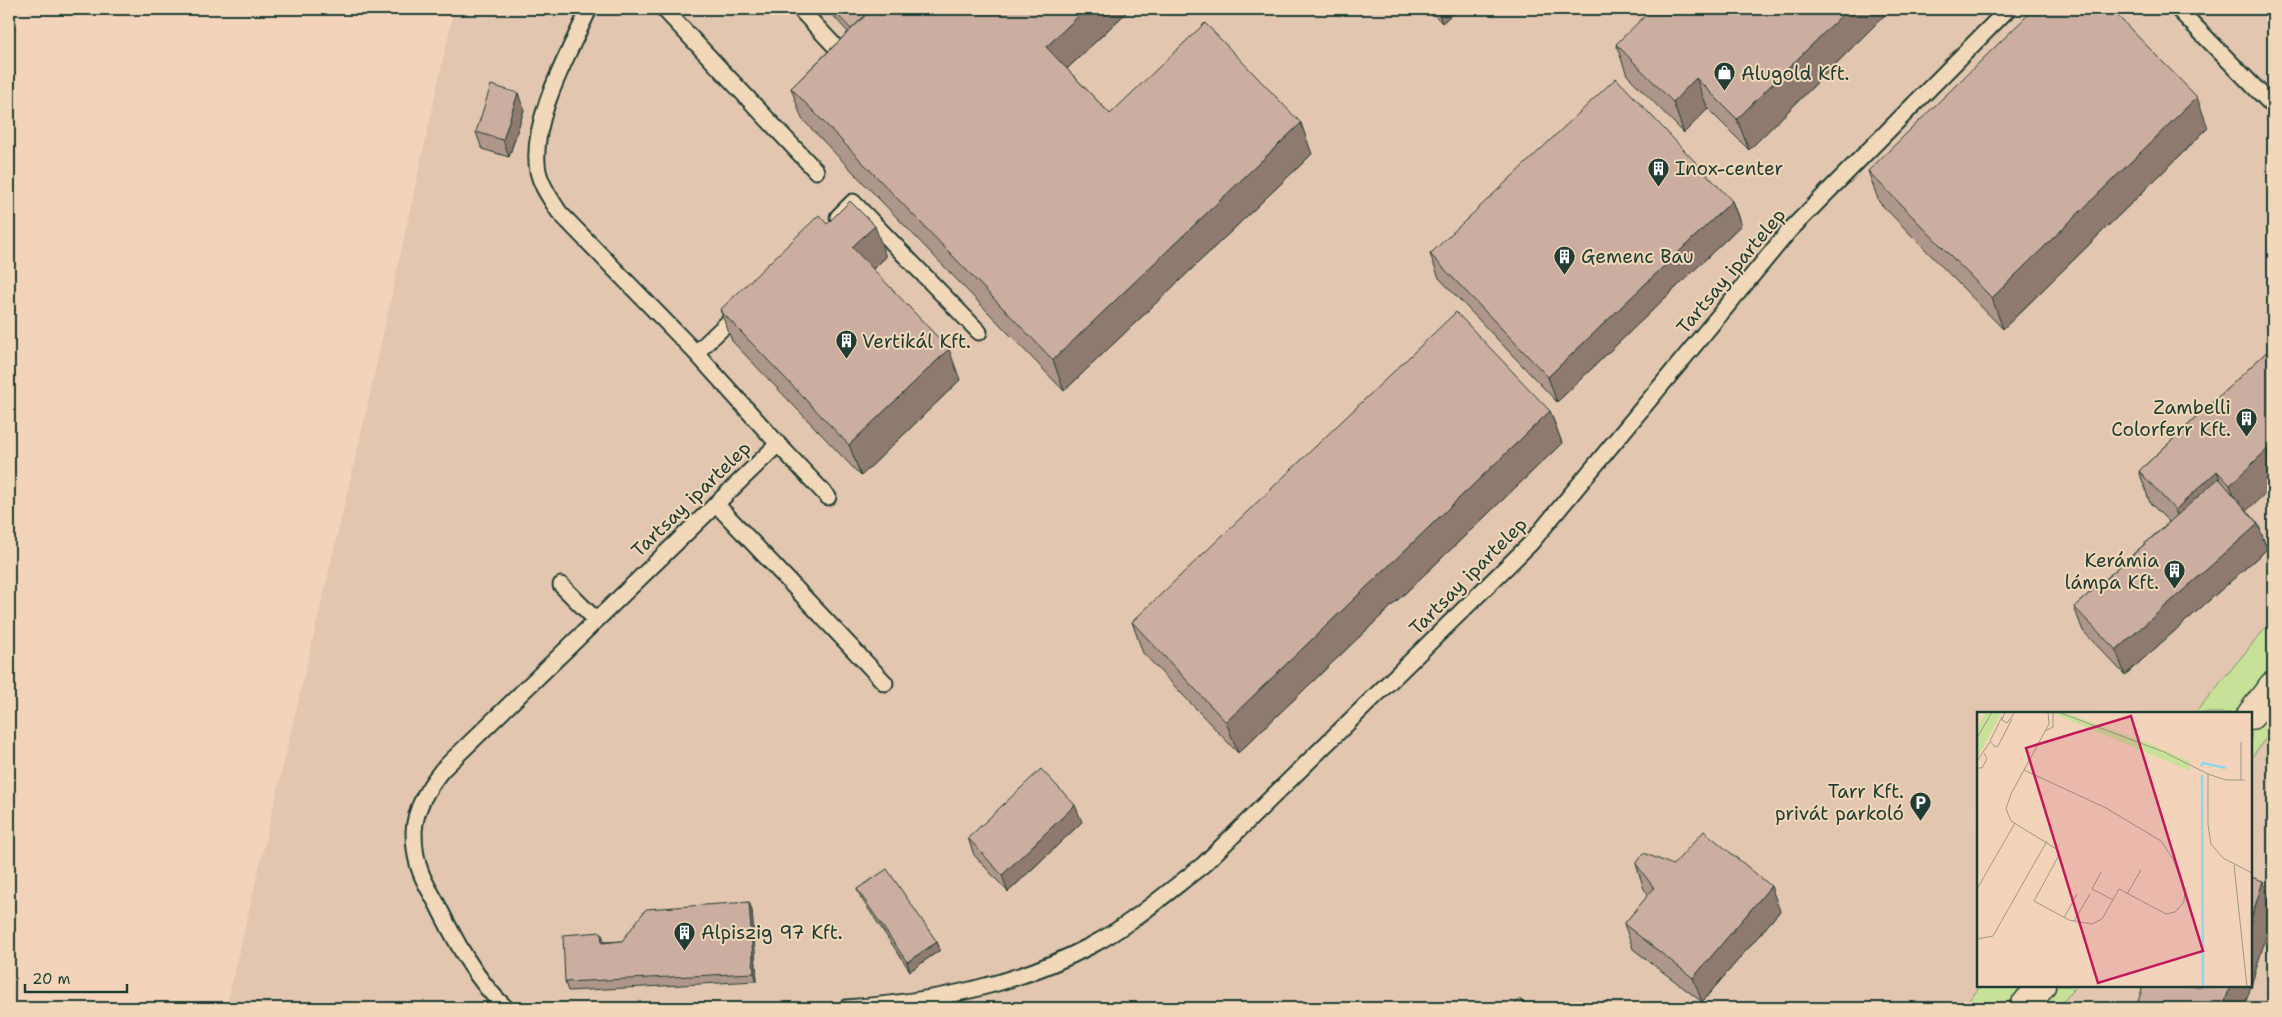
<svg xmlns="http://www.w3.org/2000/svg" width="2282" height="1017" viewBox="0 0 2282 1017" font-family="'Shantell Sans',sans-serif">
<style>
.built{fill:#e3c6af}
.green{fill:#c7e198;stroke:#738f66}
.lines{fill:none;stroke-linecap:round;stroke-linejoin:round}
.service-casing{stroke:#1f3d34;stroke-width:19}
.minor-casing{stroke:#1f3d34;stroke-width:31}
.service{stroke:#f1d8b9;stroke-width:15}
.minor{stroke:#f1d8b9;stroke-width:28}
.wall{fill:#af968a;stroke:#1f3d34}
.shaded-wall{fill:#8f7a70;stroke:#1f3d34}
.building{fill:#ccaea0;stroke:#1f3d34}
.labels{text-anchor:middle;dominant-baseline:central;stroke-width:4;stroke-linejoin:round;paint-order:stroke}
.poi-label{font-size:19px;fill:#1f3d34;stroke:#f1d8b9;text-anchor:start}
.street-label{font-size:19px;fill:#1f3d34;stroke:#f1d8b9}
.inset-river{fill:none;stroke:#8fd7f1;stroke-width:2.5}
.inset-road{fill:none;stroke:#9e9884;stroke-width:1}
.view{fill:#c2185b;fill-opacity:0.15;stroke:#c2185b;stroke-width:2.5}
.inset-edge{fill:none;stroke:#1f3d34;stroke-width:2.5}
</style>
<rect width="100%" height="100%" fill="#f3d4ba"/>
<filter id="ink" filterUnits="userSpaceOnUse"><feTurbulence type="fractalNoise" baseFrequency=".02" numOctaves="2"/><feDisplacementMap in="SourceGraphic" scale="10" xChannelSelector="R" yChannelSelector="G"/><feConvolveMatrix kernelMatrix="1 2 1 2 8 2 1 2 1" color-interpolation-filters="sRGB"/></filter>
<g filter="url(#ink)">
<g class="built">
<path d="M454 9H2273V619L2195 713H1978V986H1981L1962 1008H241L227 1004 362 430Z"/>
<path d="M2273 729V1008H2058L2076 986H2251V758Z"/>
</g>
<g class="green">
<path d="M2273 619V729L2251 758V713H2195Z"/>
<path d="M1981 986H2076L2058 1008H1962Z"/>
</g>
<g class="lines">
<defs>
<g id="service">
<path d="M664 9 816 171"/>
<path d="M800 9 847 59"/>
<path d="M2178 9 2273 106"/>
<path d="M838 217 853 202 979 332"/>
<path d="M696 353 740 311"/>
<path d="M778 444 828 497"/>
<path d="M716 504 885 683"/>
<path d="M561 585 595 619"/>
<path d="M506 1008C476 981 455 940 437 904 432 894 425 884 421 873 416 861 414 845 414 832 415 808 428 788 442 770L778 444 696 353 559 212C551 199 541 186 538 171 529 122 569 53 589 9"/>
<path d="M846 1008C931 1002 1015 986 1092 945 1129 926 1169 891 1203 865L1530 544 1789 231 2008 9"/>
</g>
<g id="minor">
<path d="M2251 715 2273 686"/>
<path d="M2023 1008 2041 986"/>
</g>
</defs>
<use href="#service" class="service-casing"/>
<use href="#minor" class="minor-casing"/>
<use href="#service" class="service"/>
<use href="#minor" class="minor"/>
</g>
<g class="wall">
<path d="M827 9H1130L1067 69 1110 114 1312 154 1064 391 802 119 791 88 848 32Z"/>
<path d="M1429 9H1458L1442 23Z"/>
<path d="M1891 9 1749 150 1708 109 1684 133 1627 75 1616 44Z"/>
<path d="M2263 9H2273V19Z"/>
<path d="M524 110 509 157 482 149 476 132Z"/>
<path d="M2208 128 2003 329 1879 202 1868 171Z"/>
<path d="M1732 201 1741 225 1557 402 1439 278 1430 254Z"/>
<path d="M827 224 886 257 873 269 960 380 861 476 732 341 720 310Z"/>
<path d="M2273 346 2247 510 2258 524 2267 549 2125 675 2083 631 2074 607 2169 522 2150 503 2139 471Z"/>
<path d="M1550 411 1562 443 1238 753 1143 653 1132 622Z"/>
<path d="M1082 822 1008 892 974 855 968 838Z"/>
<path d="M1636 864 1780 911 1702 1002 1633 949 1624 924 1649 895 1644 889Z"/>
<path d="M857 889 937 942 940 950 910 971 861 898Z"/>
<path d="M749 902 752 911 757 981 568 991 565 982 604 940V942L622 941Z"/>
</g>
<g class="shaded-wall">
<path d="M1086 9H1130L1057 78 1046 47Z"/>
<path d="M1437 9H1458L1442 23Z"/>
<path d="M1848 9H1891L1749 150 1737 119Z"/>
<path d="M1696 78 1708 109 1684 133 1673 102Z"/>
<path d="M518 93 524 110 509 157 503 140Z"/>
<path d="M2197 97 2208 128 2003 329 1992 298Z"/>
<path d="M1301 123 1312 154 1064 391 1053 360Z"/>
<path d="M1732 201 1741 225 1557 402 1548 377Z"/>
<path d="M875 226 886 257 863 278 852 247Z"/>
<path d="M949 349 960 380 861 476 849 445Z"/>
<path d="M1550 411 1562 443 1238 753 1226 722Z"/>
<path d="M2273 444V486L2241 516 2230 485Z"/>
<path d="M2217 471 2228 502 2186 541 2175 510Z"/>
<path d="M2258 524 2267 549 2125 675 2116 650Z"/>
<path d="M1075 805 1082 822 1008 892 1002 875Z"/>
<path d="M2263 881 2273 911V914L2251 986V919Z"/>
<path d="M1771 886 1780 911 1702 1002 1693 978Z"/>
<path d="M749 902 752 911 757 981 754 973Z"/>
<path d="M601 932 604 940 605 951 602 943Z"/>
<path d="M937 942 940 950 910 971 907 962Z"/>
<path d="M2230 986H2251L2244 1008H2223Z"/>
</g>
<g class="building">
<path d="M832 9H872L851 29Z"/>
<path d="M872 9H1086L1046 47 1110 114 1205 23 1301 123 1053 360 791 88Z"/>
<path d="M1652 9H1848L1737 119 1696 78 1673 102 1616 44Z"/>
<path d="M2034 9H2111L2197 97 1992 298 1868 171Z"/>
<path d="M1616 78 1732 201 1548 377 1430 254Z"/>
<path d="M491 85 518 93 503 140 476 132Z"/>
<path d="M850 201 875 226 852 247 949 349 849 445 720 310 819 215 827 224Z"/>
<path d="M1456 312 1550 411 1226 722 1132 622Z"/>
<path d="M2273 346V444L2230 485 2217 471 2175 510 2139 471Z"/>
<path d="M2219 478 2258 524 2116 650 2074 607Z"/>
<path d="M1041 769 1075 805 1002 875 968 838Z"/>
<path d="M1704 831 1771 886 1693 978 1624 924 1654 888 1636 864 1644 853 1673 865Z"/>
<path d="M887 869 937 942 907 962 857 889Z"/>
<path d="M2251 877 2263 881 2251 919Z"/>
<path d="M749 902 754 973 565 982 563 935 601 932 602 943 622 941 646 909Z"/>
<path d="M2143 986H2230L2223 1008H2136Z"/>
<path d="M1520 999 1529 1008H1511Z"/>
</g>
</g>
<defs>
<symbol id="shop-pin" viewBox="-11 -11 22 30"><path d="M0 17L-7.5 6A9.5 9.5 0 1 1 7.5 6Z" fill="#1f3d34" stroke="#f1d8b9"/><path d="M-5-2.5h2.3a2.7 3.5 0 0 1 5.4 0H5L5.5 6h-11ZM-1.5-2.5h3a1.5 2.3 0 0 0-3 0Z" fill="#fff"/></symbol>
<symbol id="building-pin" viewBox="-11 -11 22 30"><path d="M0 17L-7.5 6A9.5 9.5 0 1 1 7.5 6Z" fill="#1f3d34" stroke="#f1d8b9"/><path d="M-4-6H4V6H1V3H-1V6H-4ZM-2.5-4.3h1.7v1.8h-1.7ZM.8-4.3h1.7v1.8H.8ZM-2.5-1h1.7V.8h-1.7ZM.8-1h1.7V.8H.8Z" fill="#fff"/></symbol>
<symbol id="parking-pin" viewBox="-11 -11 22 30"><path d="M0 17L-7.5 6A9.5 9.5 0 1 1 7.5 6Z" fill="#1f3d34" stroke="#f1d8b9"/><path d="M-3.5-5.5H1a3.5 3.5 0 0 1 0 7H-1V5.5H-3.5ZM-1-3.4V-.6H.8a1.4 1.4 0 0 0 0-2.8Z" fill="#fff"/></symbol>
</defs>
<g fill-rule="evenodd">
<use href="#shop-pin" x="1712" y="60" width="25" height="34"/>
<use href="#building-pin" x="1646" y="156" width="25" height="34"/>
<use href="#building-pin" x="1552" y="244" width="25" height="34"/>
<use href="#building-pin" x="834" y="328" width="25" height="34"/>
<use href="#building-pin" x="2234" y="406" width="25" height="34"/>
<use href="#building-pin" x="2162" y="558" width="25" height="34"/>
<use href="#parking-pin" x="1908" y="790" width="25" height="34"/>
<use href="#building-pin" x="672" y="920" width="25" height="34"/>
</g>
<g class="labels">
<g class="poi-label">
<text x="1741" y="73">Alugold Kft.</text>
<text x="1675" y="168">Inox-center</text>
<text x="1581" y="256">Gemenc Bau</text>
<text x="862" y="341">Vertikál Kft.</text>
<text x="2231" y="407" text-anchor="end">Zambelli<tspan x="2231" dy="22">Colorferr Kft.</tspan></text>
<text x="2159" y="560" text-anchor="end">Kerámia<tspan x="2159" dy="22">lámpa Kft.</tspan></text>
<text x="1904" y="791" text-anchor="end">Tarr Kft.<tspan x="1904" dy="22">privát parkoló</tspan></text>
<text x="701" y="932">Alpiszig 97 Kft.</text>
</g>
<g class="street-label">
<text transform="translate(1731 271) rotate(-50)">Tartsay ipartelep</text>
<text transform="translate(691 499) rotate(-44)">Tartsay ipartelep</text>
<text transform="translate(1468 576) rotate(-45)">Tartsay ipartelep</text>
</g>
</g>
<g transform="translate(1977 712)">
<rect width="275" height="275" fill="#f3d4ba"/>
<path d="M9 0H25L0 46V17ZM62 0H87L171 31 212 49 213 59 78 2Z" fill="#c7e198"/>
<path class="inset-river" d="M224 54 226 51 249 56M225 63 226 275"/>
<path class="inset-road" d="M28 0 25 8 30 11 38 0M81 0 187 40 231 62 249 68H268M25 5 13 29 18 35 21 34 35 7M68 19 76 15V0M0 26 15 0M0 49 13 30M0 56H5L10 47 7 41M47 58 129 96 184 129 196 147 208 177 207 190 198 200 189 202 142 177 125 207 115 212 92 208 57 189 81 145V138L34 109 29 97 34 82 47 58 72 12 71 0M231 62V113L234 132 246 146 275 161M264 68V30M257 153 270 275M124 160 115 177 136 188M0 177 38 111M150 182 164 158M87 206 100 182M97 209 113 182M0 227 16 224 70 129"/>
<path class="view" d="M154 4 226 239 121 271 49 36Z"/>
<rect width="275" height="275" class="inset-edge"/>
</g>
<rect width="2282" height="1017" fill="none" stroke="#f1d8b9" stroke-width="30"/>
<rect x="15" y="15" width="2252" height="987" fill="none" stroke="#1f3d34" stroke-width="2" filter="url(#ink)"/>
<path d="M25 984v8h102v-8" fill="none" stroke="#1f3d34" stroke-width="2.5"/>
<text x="32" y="984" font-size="15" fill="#1f3d34" stroke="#f1d8b9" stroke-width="4" paint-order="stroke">20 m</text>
</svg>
